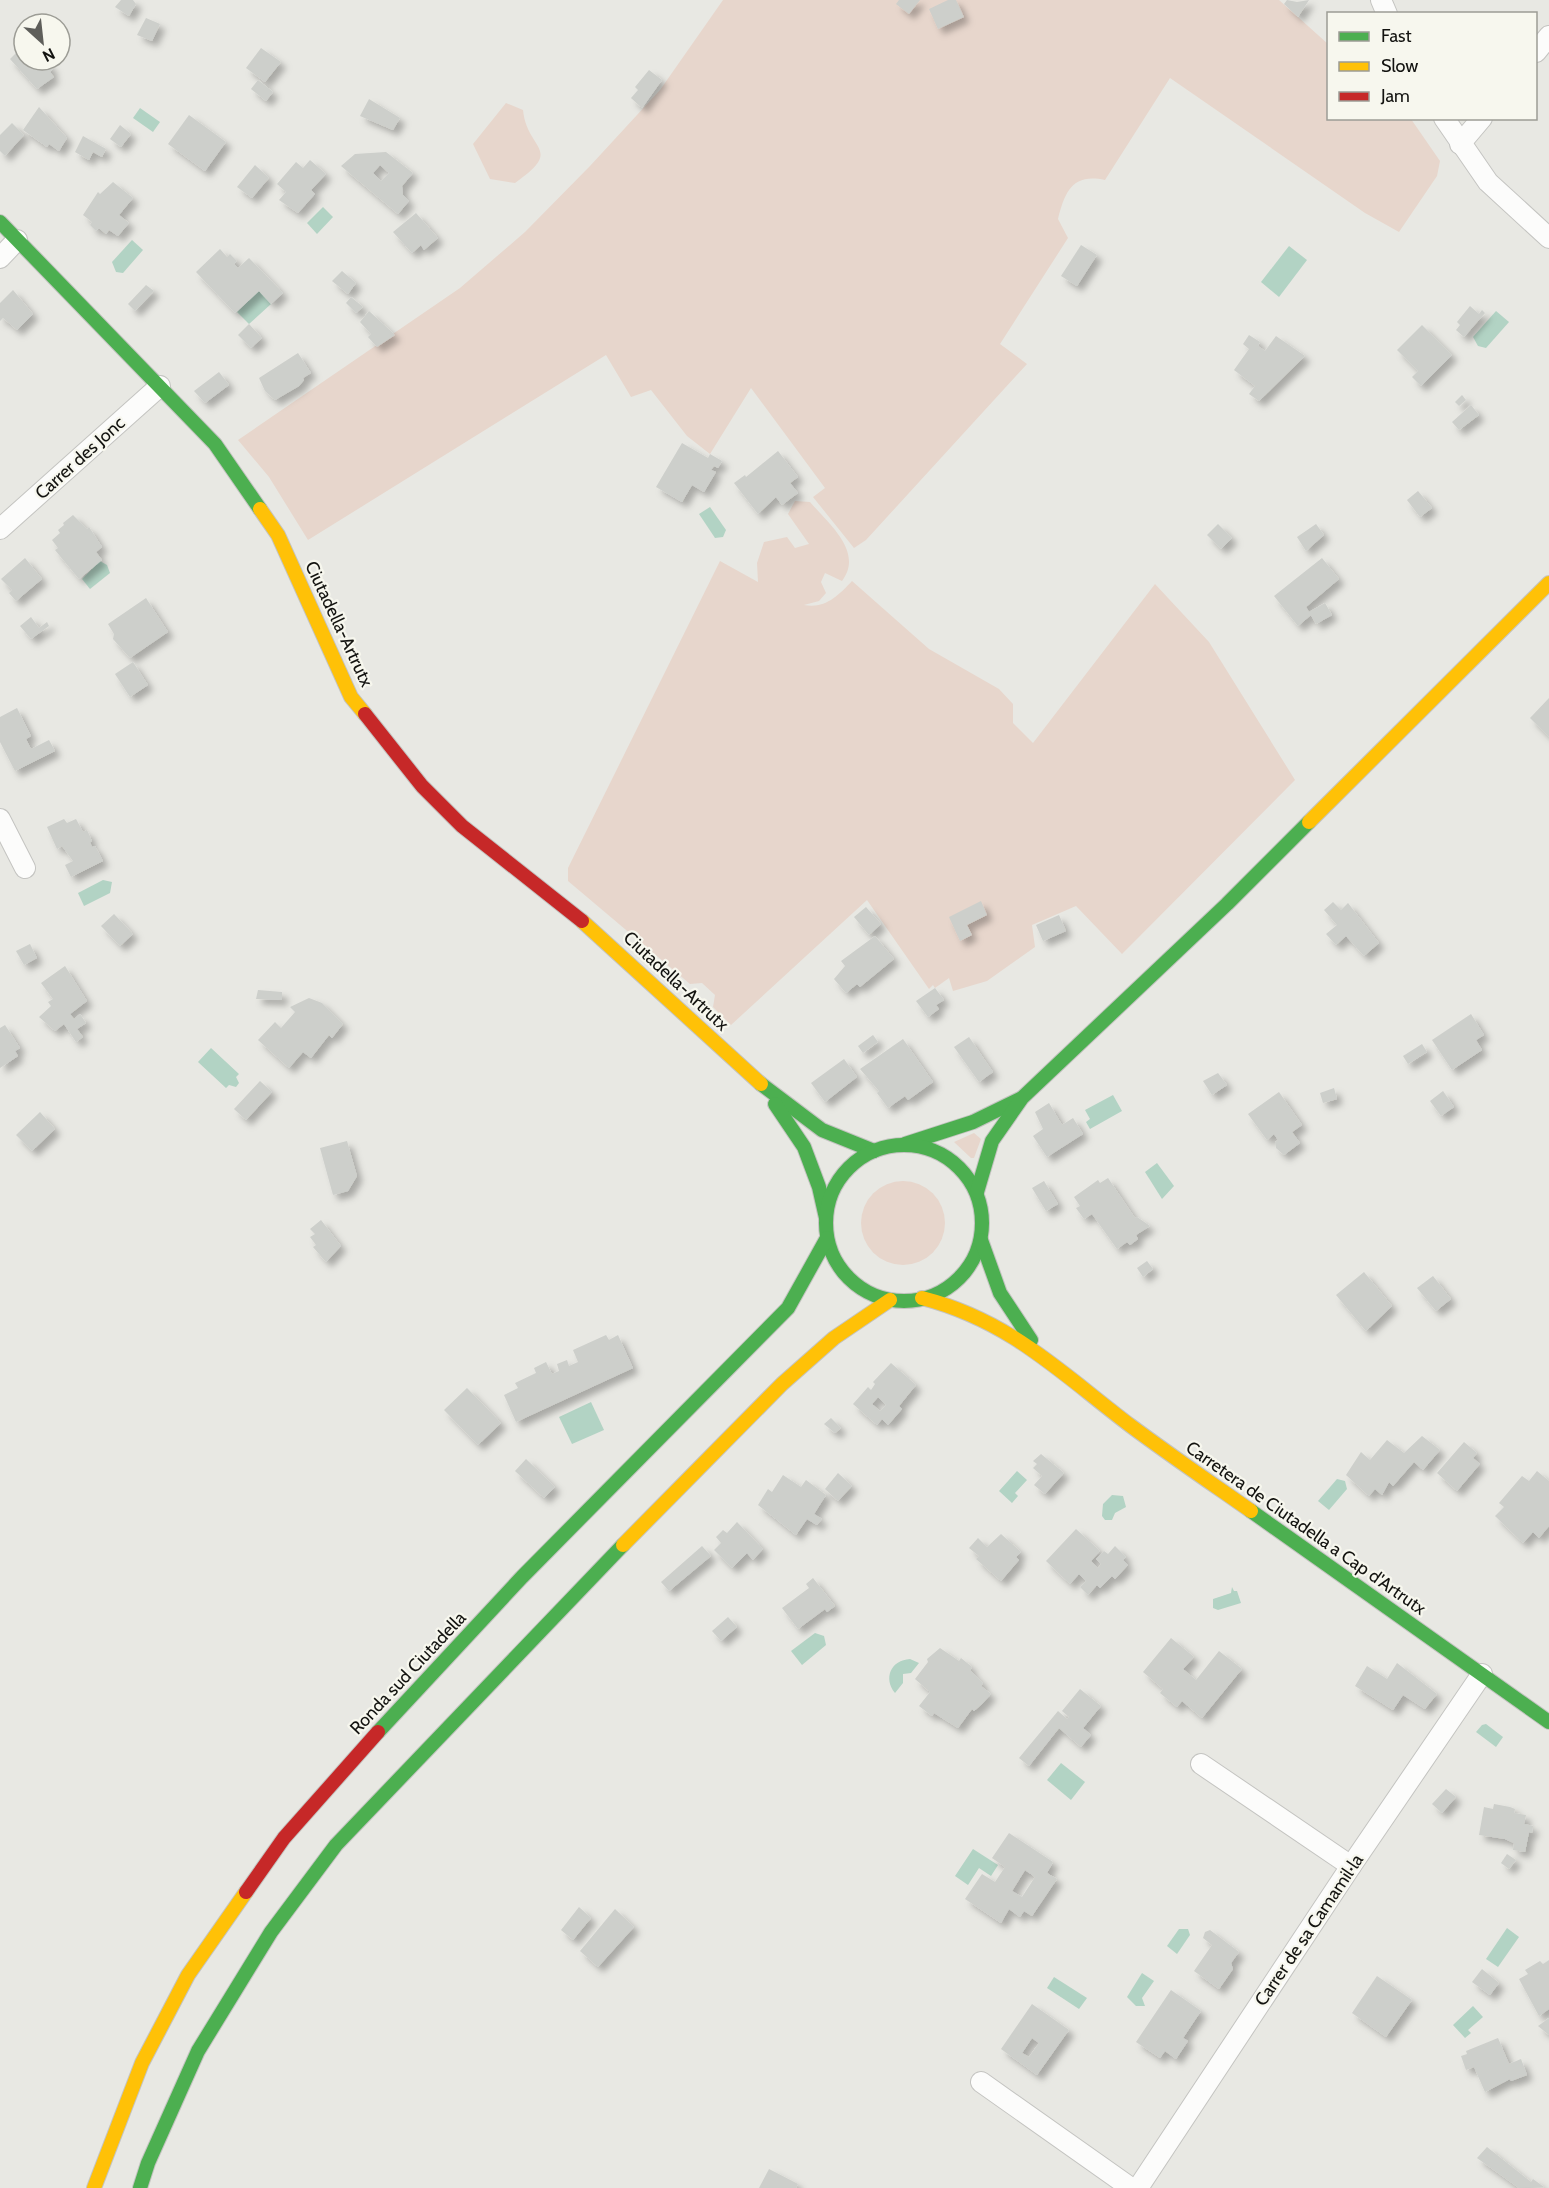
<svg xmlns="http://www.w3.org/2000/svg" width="1549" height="2188" viewBox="0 0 1549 2188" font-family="Cabin,sans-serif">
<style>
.green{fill:#e7d6cc}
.water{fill:#b2d3c4}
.building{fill:#cdcfcb;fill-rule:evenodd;filter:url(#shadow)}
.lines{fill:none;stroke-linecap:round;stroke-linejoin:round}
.street-casing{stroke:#c4c4c1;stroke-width:22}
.fast-casing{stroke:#c4c4c1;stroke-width:16}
.slow-casing{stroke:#c4c4c1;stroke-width:16}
.jam-casing{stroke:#c4c4c1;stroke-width:16}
.street{stroke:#fcfcfb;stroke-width:20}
.fast{stroke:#4caf50;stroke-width:14}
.slow{stroke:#ffc107;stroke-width:14}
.jam{stroke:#c62828;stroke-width:14}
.labels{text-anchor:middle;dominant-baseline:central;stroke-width:4.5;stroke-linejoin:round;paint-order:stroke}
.street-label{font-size:18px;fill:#131310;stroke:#f7f7ee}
</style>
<defs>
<filter id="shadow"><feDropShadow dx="5.5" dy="5.5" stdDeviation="3" flood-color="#0004"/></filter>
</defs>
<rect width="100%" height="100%" fill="#e8e8e3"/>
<g class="green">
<path d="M723 0H1279L1328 44V118L1411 119 1440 161 1437 176 1399 232 1365 213 1170 78 1105 180C1073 173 1065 191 1058 219L1068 238 1000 344 1027 364 866 540 854 548 813 497 825 488 751 388 710 454 687 436 651 390 631 397 606 355 308 540 269 477 238 440 460 288 525 232 590 166 660 90Z"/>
<path d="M506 103 523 110C527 151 565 148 515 183L490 179 473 144Z"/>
<path d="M795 501 810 502C829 524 864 552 842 581L825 573 821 582 826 593 819 601 804 605C825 609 838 596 852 581L929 649 999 689 1013 704V723L1033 743 1155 584 1209 642 1295 780 1122 954 1076 906 1032 925 1035 947 987 981 953 991 949 978 935 988 933 985 929 989 867 900 731 1025 713 1007 715 995 702 983 690 984 568 881V868L720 561 758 582 757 563 764 542 787 537 795 548 809 544 788 514Z"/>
<path d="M974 1133 981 1139 974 1158H971L954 1142Z"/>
<circle cx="903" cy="1223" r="42"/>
</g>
<g class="water">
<path d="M140 108 160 122 153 132 133 118Z"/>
<path d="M323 207 333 217 317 234 307 223Z"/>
<path d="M132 240 143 250 123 273 116 272 112 262Z"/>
<path d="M1289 246 1307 260 1279 297 1261 282Z"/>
<path d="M259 291 271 304 249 324 237 312Z"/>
<path d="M1496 311 1509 322 1486 348 1478 346 1473 337Z"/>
<path d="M710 507 726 530 723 537 715 538 699 514Z"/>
<path d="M100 561 107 565 110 573 90 589 82 579Z"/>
<path d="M103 880 112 882 110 893 84 906 78 893Z"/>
<path d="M211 1048 239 1074 236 1077 239 1083 236 1087 229 1085 226 1088 198 1062Z"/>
<path d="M1113 1095 1122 1111 1090 1129 1086 1122 1090 1119 1085 1110Z"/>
<path d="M1157 1163 1174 1186 1162 1199 1145 1172Z"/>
<path d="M591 1402 604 1430 572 1444 559 1417Z"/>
<path d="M1017 1471 1027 1480 1015 1493 1018 1496 1012 1503 999 1491Z"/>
<path d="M1337 1479 1345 1481 1347 1489 1329 1510 1318 1501Z"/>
<path d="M1112 1495 1123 1496 1126 1507 1115 1513 1112 1520H1105L1102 1516 1103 1504Z"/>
<path d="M1232 1587 1234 1591H1237L1241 1603 1218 1610 1213 1608V1599L1231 1593Z"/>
<path d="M815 1633 824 1636 826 1645 802 1665 791 1651Z"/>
<path d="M910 1659 919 1663 911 1673 903 1674V1683L895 1693C883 1678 891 1660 910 1659Z"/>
<path d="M1486 1724 1503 1737 1496 1747 1476 1732 1482 1725Z"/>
<path d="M1061 1763 1085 1782 1071 1800 1047 1780Z"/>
<path d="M973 1849 998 1865 991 1876 979 1868 968 1885 955 1876Z"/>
<path d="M1507 1928 1519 1937 1498 1967 1486 1959Z"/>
<path d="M1179 1929H1188L1190 1935 1177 1954 1167 1946Z"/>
<path d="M1142 1973 1154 1981 1142 1998 1145 2006H1136L1127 1997Z"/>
<path d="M1054 1977 1087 1998 1079 2009 1047 1988Z"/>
<path d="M1473 2006 1483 2017 1468 2030 1471 2033 1465 2038 1453 2025Z"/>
</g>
<g class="building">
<path d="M121 0H133L136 4 129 16 115 7Z"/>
<path d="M899 0H920L909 14 896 4Z"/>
<path d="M948 0H956L964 17 938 29 929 9Z"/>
<path d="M1287 0 1297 2 1309 0 1298 17 1284 4Z"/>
<path d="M146 18 160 24 152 41 137 35Z"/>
<path d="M24 45V60H44L53 69 50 72 54 77 37 89 10 59Z"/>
<path d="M261 48 281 62 265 82 246 68Z"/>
<path d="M649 70 662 80 642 108 631 98 638 90 635 87Z"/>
<path d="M258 80 273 92 266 101 251 89Z"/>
<path d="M369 99 400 118 393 130 360 116Z"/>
<path d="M39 107 67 138 59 151 49 144 47 147 23 130Z"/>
<path d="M189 115 226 142 205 171 168 144Z"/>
<path d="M12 123 24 135 5 156 0 151V135Z"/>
<path d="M120 125 131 134 121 147 110 139Z"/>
<path d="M83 136 106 149 102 157 93 152 89 160 75 152Z"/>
<path d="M386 152 413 173 402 186 403 195 409 201 398 214 341 166 355 154ZM380 165 389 173 381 181 373 173Z"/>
<path d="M310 160 326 174 311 190 315 194 298 213 279 200 286 192 277 184 296 162 303 168Z"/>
<path d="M255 165 269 178 252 198 237 187Z"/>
<path d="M113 182 133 198 119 215 129 223 118 236 109 230 106 234 99 228 96 231 90 225 92 222 83 215 98 192 100 194Z"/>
<path d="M416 213 438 238 424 250 421 245 412 253 393 232Z"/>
<path d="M1081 245 1097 255 1077 286 1061 276Z"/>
<path d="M220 249 227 257 230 254 237 261 234 264 238 268 249 258 283 293 271 304 259 291 235 313 196 272Z"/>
<path d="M342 271 356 283 348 294 332 281Z"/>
<path d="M146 285 154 291 135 311 128 304Z"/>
<path d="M13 290 33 314 17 330 3 318 0 321V303Z"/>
<path d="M351 297 363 307 356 313 346 303Z"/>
<path d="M1470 306 1479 314 1482 310 1485 313 1464 337 1456 330 1460 325 1457 322Z"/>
<path d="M369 311 395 335 377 347 368 337 371 334 360 322Z"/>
<path d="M249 324 262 338 251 348 238 335Z"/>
<path d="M1422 325 1452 355 1421 386 1412 377 1418 371 1397 350Z"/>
<path d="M1249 335 1260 342 1258 346 1265 351 1276 336 1305 356 1259 401 1249 394 1255 386 1234 370 1249 349 1243 344Z"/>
<path d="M298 353 311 373 303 378 304 380 299 386 275 400 265 391 259 378Z"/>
<path d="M219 372 229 385 205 403 194 391Z"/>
<path d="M1462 395 1466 400 1459 406 1455 402Z"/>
<path d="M1471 405 1479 415 1459 430 1452 422Z"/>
<path d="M682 443 708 458 710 454 722 461 718 468 714 466 711 470 716 472 704 492 692 485 682 502 656 487Z"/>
<path d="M778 451 798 477 790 483 798 493 782 505 776 497 758 514 734 483 745 475 746 477Z"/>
<path d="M1418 491 1432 508 1420 517 1407 500Z"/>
<path d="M73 515 87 529 89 527 102 547 96 552 102 560 79 579 55 550 58 548 52 540 60 533 58 530 64 525 63 523Z"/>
<path d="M1218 524 1232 538 1221 549 1207 535Z"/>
<path d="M1316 524 1324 535 1306 551 1297 537Z"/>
<path d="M25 558 42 579 16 601 9 593 12 590 1 579Z"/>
<path d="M1322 558 1339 579 1306 607 1309 612 1325 603 1332 615 1316 624 1311 615 1298 626 1274 596Z"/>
<path d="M146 598 168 632 130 658 113 639 114 634 108 624Z"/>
<path d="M31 617 39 628 47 622 49 626 31 639 20 626Z"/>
<path d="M133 662 148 685 130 697 115 674Z"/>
<path d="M1549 698V737L1530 718Z"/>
<path d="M17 708 31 736 26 739 31 749 49 740 55 751 15 771 0 742V717Z"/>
<path d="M64 819 67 823 76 819 83 832 87 830 92 841 90 842 92 847 95 846 103 861 71 877 65 865 73 861 62 846 57 849 47 827Z"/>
<path d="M981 901 987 915 967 925 972 935 960 941 949 917Z"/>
<path d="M1333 902 1341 910 1348 903 1379 943 1364 956 1346 936 1336 945 1326 934 1337 925 1324 910Z"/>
<path d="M866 907 881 924 869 935 854 917Z"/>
<path d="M114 914 133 934 120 946 101 926Z"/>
<path d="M1059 915 1066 931 1043 941 1036 925Z"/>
<path d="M875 936 894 959 860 987 857 984 846 993 834 979 845 966 841 961Z"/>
<path d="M30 944 37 958 24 965 16 951Z"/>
<path d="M65 966 87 1001 70 1014 74 1019 80 1014 86 1023 77 1029 83 1037 76 1042 64 1024 55 1031 39 1017 51 1006 48 1002 53 999 41 983Z"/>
<path d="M935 988 944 1000 936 1005 939 1009 928 1017 916 1001Z"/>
<path d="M258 990 282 992V1000L256 999Z"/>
<path d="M309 998 322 1003 343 1024 332 1038 329 1035 311 1058 303 1052 289 1068 258 1040 275 1022 281 1028 295 1012 290 1007Z"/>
<path d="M1471 1014 1484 1035 1476 1040 1482 1050 1452 1070 1432 1040Z"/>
<path d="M5 1025 20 1048 15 1051 18 1056 0 1068V1028Z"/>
<path d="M873 1035 878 1042 863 1053 858 1046Z"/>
<path d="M969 1037 993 1072 979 1082 954 1047Z"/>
<path d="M903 1039 933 1082 908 1100 905 1096 888 1108 877 1093 879 1091 860 1069Z"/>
<path d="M1422 1044 1427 1052 1408 1064 1403 1056Z"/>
<path d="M844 1059 857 1077 825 1102 811 1083Z"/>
<path d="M1218 1073 1227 1085 1212 1095 1203 1081Z"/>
<path d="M260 1081 272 1092 246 1120 234 1109Z"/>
<path d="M1334 1088 1337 1099 1323 1103 1320 1093Z"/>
<path d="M1443 1091 1454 1107 1441 1116 1430 1101Z"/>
<path d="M1279 1092 1302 1125 1292 1132 1300 1143 1284 1155 1276 1148 1275 1142 1278 1140 1274 1134 1267 1140 1248 1114Z"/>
<path d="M1049 1103 1062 1125 1073 1118 1083 1134 1047 1157 1033 1136 1043 1129 1035 1112Z"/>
<path d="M40 1112 55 1129 32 1151 16 1135Z"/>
<path d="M347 1141 357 1176 348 1191 333 1195 320 1148Z"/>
<path d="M1108 1178 1135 1218 1137 1217 1150 1226 1136 1235 1138 1239 1130 1245 1127 1242 1117 1249 1092 1214 1084 1219 1076 1208 1080 1206 1074 1197 1098 1180 1100 1183Z"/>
<path d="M1044 1181 1058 1204 1046 1211 1032 1188Z"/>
<path d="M321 1220 341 1246 326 1262 313 1247 316 1245 310 1237 315 1234 310 1229Z"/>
<path d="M1147 1261 1153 1269 1143 1277 1137 1268Z"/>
<path d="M1364 1272 1392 1306 1366 1331 1336 1295Z"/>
<path d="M1433 1276 1451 1299 1436 1311 1417 1288Z"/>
<path d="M606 1335 609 1340 618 1335 633 1368 516 1422 504 1395 518 1388 515 1383 536 1373 534 1368 546 1362 552 1374 559 1371 557 1364 567 1360 569 1366 578 1362 573 1350Z"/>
<path d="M891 1363 916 1385 899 1406 902 1409 888 1425 882 1419 877 1425 853 1404 868 1387 871 1390 875 1384 873 1382ZM878 1397 886 1405 880 1411 872 1404Z"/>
<path d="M467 1388 501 1423 478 1445 444 1410Z"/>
<path d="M831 1418 841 1428 835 1433 824 1424Z"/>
<path d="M1422 1436 1440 1450 1423 1470 1414 1462 1393 1486 1389 1482 1382 1495 1375 1489 1369 1496 1346 1475 1361 1452 1370 1460 1387 1440 1404 1453Z"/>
<path d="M1464 1442 1477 1453 1473 1458 1480 1464 1457 1491 1437 1473Z"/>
<path d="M1041 1454 1064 1473 1045 1494 1034 1485 1042 1476 1033 1468 1037 1464 1033 1461Z"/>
<path d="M526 1459 555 1487 544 1498 515 1471Z"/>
<path d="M1537 1471 1549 1481V1526L1539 1538 1533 1532 1523 1543 1495 1516 1504 1507 1499 1503 1522 1476 1529 1481Z"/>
<path d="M838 1473 852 1486 838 1501 825 1489Z"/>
<path d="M783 1475 801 1487 806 1480 826 1495 814 1514 822 1519 817 1525 807 1519 796 1535 758 1505 768 1489 772 1492Z"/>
<path d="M737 1522 763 1549 753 1560 747 1553 732 1568 714 1550 721 1543 716 1537 723 1530 727 1533Z"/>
<path d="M1076 1529 1100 1551 1091 1561 1098 1568 1101 1564 1096 1559 1104 1551 1108 1554 1115 1546 1126 1557 1123 1560 1128 1565 1115 1579 1112 1576 1100 1588 1097 1585 1088 1595 1080 1587 1086 1581 1079 1574 1070 1584 1046 1561Z"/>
<path d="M1001 1534 1021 1552 1016 1557 1019 1560 1001 1581 976 1559 979 1556 969 1548 978 1538 987 1547Z"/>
<path d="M702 1546 711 1556 669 1591 661 1582Z"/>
<path d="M813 1578 835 1606 827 1612 825 1609 798 1629 782 1608 809 1588 806 1584Z"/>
<path d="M728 1617 737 1627 721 1641 712 1631Z"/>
<path d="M1171 1638 1194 1657 1183 1669 1196 1680 1219 1651 1242 1669 1202 1718 1182 1701 1177 1707 1160 1693 1163 1689 1143 1672Z"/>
<path d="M940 1648 959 1661 961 1658 972 1667 970 1670 983 1683 981 1686 991 1694 982 1704 974 1711 972 1709 958 1728 934 1713 932 1716 919 1706 930 1692 915 1679 928 1662 927 1659Z"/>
<path d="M1397 1663 1437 1694 1425 1709 1403 1695 1393 1710 1355 1686 1367 1666 1387 1679Z"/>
<path d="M1080 1689 1101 1706 1083 1728 1091 1735 1081 1747 1059 1728 1029 1766 1019 1758 1058 1711 1067 1719 1069 1717 1062 1711Z"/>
<path d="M1446 1789 1456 1797 1442 1813 1432 1804Z"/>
<path d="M1494 1804 1510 1807 1515 1809 1514 1813 1526 1815 1524 1824 1533 1826 1532 1833 1529 1832 1525 1852 1513 1850 1514 1843 1505 1839 1479 1835 1484 1807 1493 1809Z"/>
<path d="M1009 1833 1053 1862 1047 1873 1057 1879 1032 1916 1024 1911 1020 1917 1009 1909 1001 1923 965 1899 982 1874 995 1882 1005 1867 992 1858ZM1025 1870 1035 1877 1022 1897 1012 1891Z"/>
<path d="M1507 1854 1516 1860 1509 1869 1501 1863Z"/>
<path d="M579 1907 591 1918 573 1940 561 1930Z"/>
<path d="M615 1909 634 1927 598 1967 580 1951Z"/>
<path d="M1210 1930 1239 1952 1231 1963 1233 1969 1219 1989 1194 1971 1212 1945 1203 1938 1205 1932Z"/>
<path d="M1549 1960V2009L1539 2016 1519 1979 1528 1974 1525 1970 1540 1961 1543 1964Z"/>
<path d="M1482 1969 1499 1983 1490 1995 1472 1982Z"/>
<path d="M1377 1976 1412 2000 1386 2037 1352 2013Z"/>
<path d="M1171 1990 1201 2011 1183 2038 1188 2041 1176 2059 1165 2051 1160 2058 1136 2042Z"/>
<path d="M1032 2004 1069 2030 1037 2075 1001 2049ZM1032 2038 1039 2043 1029 2057 1022 2053Z"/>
<path d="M1549 2018V2035L1538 2026Z"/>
<path d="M1498 2038 1509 2064 1521 2059 1527 2075 1511 2081 1510 2079 1485 2092 1474 2067 1466 2070 1461 2056 1467 2054 1466 2051Z"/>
<path d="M1487 2147 1531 2182 1533 2179 1544 2187 1519 2188 1477 2158Z"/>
<path d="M769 2169 798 2184 796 2188H759Z"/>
</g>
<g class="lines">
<defs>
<g id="street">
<path d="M1381 0 1387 14"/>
<path d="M1536 52 1549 36"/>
<path d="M1444 118 1488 182 1549 238"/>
<path d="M1460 144 1482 118"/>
<path d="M0 258 17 240"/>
<path d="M0 529 160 386"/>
<path d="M0 819 25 868"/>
<path d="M1201 1764 1351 1866"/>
<path d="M981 2082 1131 2188"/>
<path d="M1138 2188 1351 1866 1482 1674"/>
</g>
<g id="fast">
<path d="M0 222 215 444 260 509"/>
<path d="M761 1084 822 1130 874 1151"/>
<path d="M775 1104 804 1147 819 1187 826 1218"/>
<path d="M905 1144 973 1122 1020 1099"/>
<circle cx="904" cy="1223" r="78"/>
<path d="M977 1192 992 1141 1022 1098 1227 904 1309 822"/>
<path d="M981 1240 1000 1293 1031 1340"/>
<path d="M1251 1511 1549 1722"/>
<path d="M378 1732 522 1577 788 1308 827 1238"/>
<path d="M140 2188 148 2163 198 2051 271 1932 336 1845 623 1545"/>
</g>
<g id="slow">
<path d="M260 509 278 535 351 697 365 714"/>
<path d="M1309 822 1549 583"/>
<path d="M582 921 761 1084"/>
<path d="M922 1298C1011 1321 1061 1373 1131 1426 1170 1455 1211 1483 1251 1511"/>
<path d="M623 1545 782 1384 834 1338 890 1300"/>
<path d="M94 2188 142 2063 188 1975 246 1892"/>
</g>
<g id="jam">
<path d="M365 714 422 786 462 826 582 921"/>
<path d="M246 1892 284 1838 378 1732"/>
</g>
</defs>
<use href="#street" class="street-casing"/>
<use href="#fast" class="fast-casing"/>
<use href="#slow" class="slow-casing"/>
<use href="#jam" class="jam-casing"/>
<use href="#street" class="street"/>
<use href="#fast" class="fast"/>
<use href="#slow" class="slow"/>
<use href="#jam" class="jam"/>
</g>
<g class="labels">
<g class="street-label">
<text transform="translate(80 458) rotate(-42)">Carrer des Jonc</text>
<text transform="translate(339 624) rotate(65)">Ciutadella-Artrutx</text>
<text transform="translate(676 981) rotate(43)">Ciutadella-Artrutx</text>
<text transform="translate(1306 1528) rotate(35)">Carretera de Ciutadella a Cap d'Artrutx</text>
<text transform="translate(408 1673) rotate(-47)">Ronda sud Ciutadella</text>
<text transform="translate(1309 1930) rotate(-56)">Carrer de sa Camamil·la</text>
</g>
</g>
<rect x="1327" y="12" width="210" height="108" fill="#f7f7ee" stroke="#9c9c95" stroke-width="1.5"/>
<rect x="1339" y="32" width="30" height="9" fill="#4caf50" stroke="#9c9c95" stroke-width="1.5"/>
<text x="1381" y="42" font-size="18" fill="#131310">Fast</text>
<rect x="1339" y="62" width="30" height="9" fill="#ffc107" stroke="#9c9c95" stroke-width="1.5"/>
<text x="1381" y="72" font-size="18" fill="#131310">Slow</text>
<rect x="1339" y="92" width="30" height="9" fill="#c62828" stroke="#9c9c95" stroke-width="1.5"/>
<text x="1381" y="102" font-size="18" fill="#131310">Jam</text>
<g transform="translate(42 42) rotate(153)"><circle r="28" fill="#f7f7ee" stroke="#9c9c95" stroke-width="1.5"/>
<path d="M0-4.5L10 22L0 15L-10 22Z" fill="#5e5e5a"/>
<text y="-9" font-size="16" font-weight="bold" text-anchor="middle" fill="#131310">N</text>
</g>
</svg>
